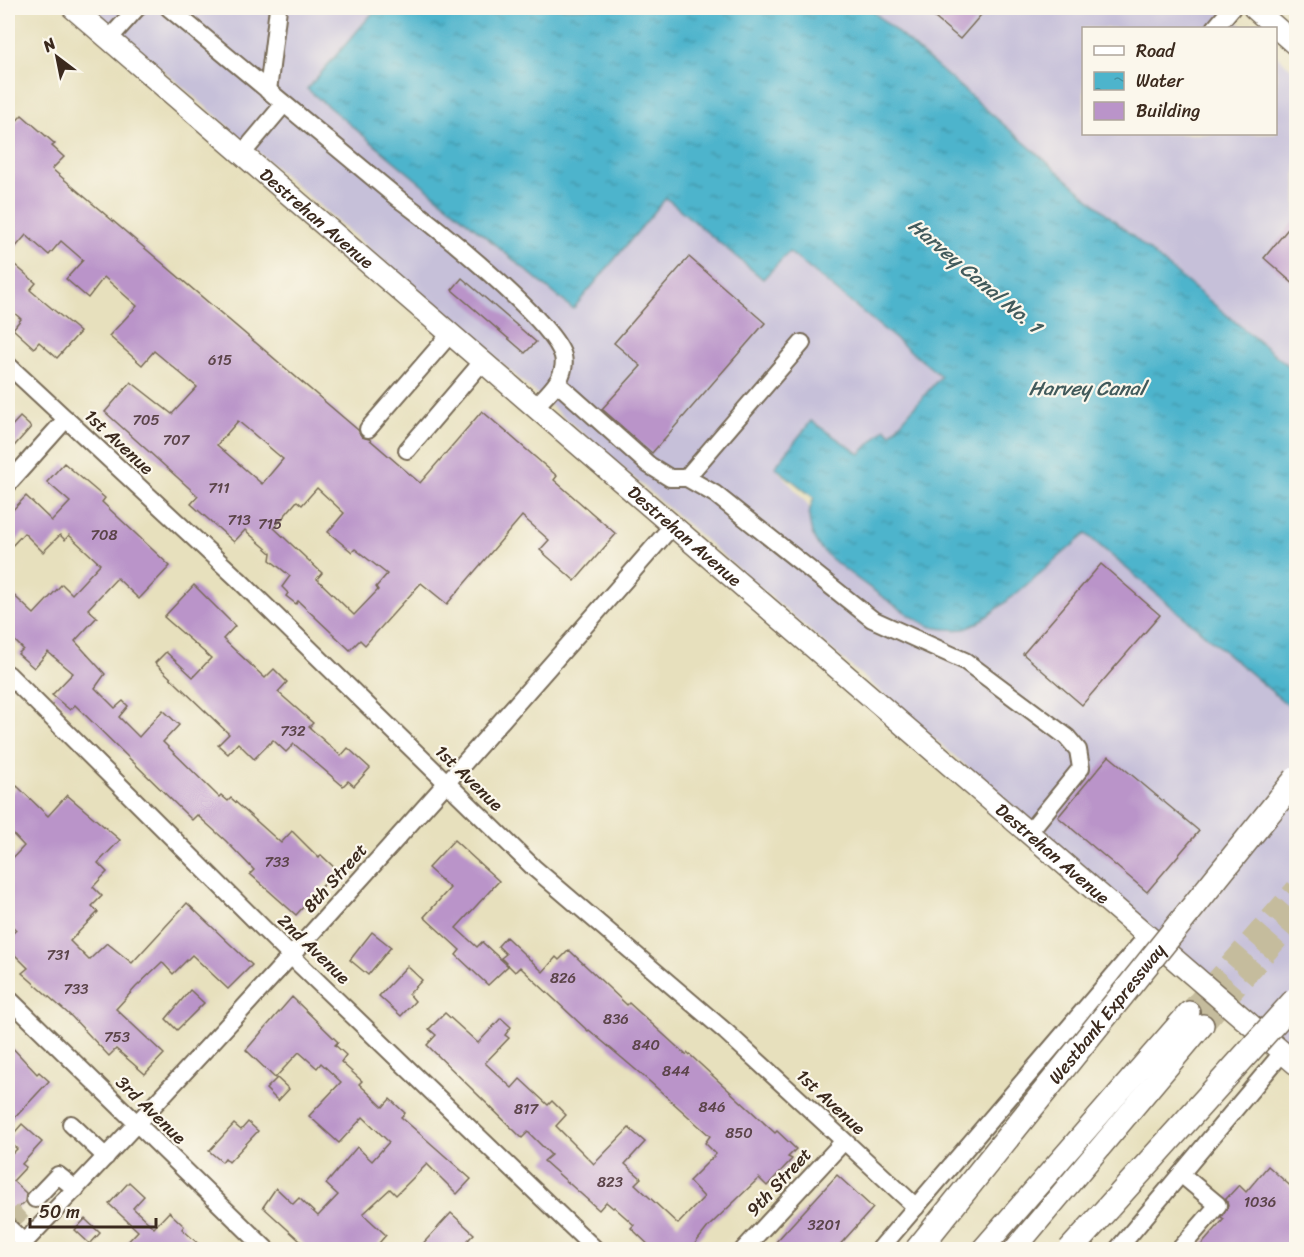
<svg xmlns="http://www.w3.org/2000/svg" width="1304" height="1257" viewBox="0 0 1304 1257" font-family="Sriracha,sans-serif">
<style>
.industrial{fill:#c6c0d9}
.water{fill:url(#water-ripples);stroke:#446f75;stroke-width:1.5}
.building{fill:#ba94c9;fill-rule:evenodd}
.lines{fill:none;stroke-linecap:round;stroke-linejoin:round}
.minor-tunnel{stroke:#c5bc9d;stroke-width:16;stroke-dasharray:16 8;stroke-linecap:butt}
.major-tunnel{stroke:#c5bc9d;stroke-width:21;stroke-dasharray:21 10;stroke-linecap:butt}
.minor-casing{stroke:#776a56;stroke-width:20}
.major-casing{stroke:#776a56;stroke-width:24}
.minor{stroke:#fff;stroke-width:16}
.major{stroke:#fff;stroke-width:21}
.highway-bridge-casing{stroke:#776a56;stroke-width:27;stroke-linecap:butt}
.highway-bridge{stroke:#fff;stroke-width:24}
.labels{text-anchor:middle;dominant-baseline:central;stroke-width:4.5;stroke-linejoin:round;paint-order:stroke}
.number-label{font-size:15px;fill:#5b4449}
.street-label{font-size:18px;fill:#3b2a1e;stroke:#fbf7ec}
.water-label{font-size:20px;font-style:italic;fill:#415a5b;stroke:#fbf7ec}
</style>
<defs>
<pattern id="water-ripples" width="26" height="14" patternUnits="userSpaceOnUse" patternTransform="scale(1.5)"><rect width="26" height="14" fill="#4db4cc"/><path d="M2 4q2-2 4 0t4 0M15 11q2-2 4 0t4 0" fill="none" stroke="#4193a5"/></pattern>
</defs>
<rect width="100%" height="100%" fill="#fbf7ec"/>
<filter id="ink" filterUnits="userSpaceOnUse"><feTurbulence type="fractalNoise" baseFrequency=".0167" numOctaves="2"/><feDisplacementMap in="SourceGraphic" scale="12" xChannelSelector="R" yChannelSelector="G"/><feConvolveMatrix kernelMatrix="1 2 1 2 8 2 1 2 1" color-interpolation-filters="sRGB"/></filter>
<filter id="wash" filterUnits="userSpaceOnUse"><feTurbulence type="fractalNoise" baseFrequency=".008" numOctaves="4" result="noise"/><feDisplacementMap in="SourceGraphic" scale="24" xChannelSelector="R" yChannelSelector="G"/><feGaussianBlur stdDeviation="1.35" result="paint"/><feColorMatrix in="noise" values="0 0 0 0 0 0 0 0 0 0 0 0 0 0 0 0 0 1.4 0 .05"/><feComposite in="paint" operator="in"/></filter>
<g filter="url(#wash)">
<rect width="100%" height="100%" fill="#e7e0bd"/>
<g class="industrial">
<path d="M92 8H377L307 89 572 309 666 198 762 279 789 252 942 376 891 435 885 429 860 454 811 421 775 467 809 506V521L948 628 966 629 993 612 1086 534 1296 712V1052Z"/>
<path d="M869 8H1221L1245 28H1084V134H1276V55L1296 73V372L1160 260Z"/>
</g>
<path class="water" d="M377 8H869L1160 260 1296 372V712L1086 534C1064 551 984 626 964 629 956 630 940 629 932 627 916 622 826 559 818 545 809 531 806 513 814 498L775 467 811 421 860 454 885 428 891 434 941 376 789 252 763 279 666 198 573 309 307 89Z"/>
<g id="blocks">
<g class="building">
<path d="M923 8H987L960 39Z"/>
<path d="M22 115 55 144 52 146 64 157 52 169 358 430 362 437 369 439 420 483 482 411 557 476 554 480 616 534 575 581 540 550 549 540 522 516 447 604 421 583 365 645 360 640 350 650 298 601 296 604 286 596 288 593 282 587 290 576 270 560 271 553 245 530 234 542 191 504 198 496 105 412 131 382 172 414 197 387 154 351 142 365 109 336 137 306 104 277 88 298 66 279 83 260 61 241 49 255 26 235 8 256V130ZM238 421 283 459 262 484 217 445ZM317 488 344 513 328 532 352 552 355 549 387 574 376 587 378 590 354 615 317 579 322 573 274 528 297 501 302 505Z"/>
<path d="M1296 219V286L1264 258Z"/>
<path d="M689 257 765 323 652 453 602 409 641 366 614 343Z"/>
<path d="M8 259 36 283 30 290 80 332 57 358 39 342 34 348 13 329 21 319 8 307Z"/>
<path d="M462 278 536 342 525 353 452 290Z"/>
<path d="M20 417 31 427 8 453V430Z"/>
<path d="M64 463 105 498 102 502 170 566 139 599 117 578 88 609 97 617 75 641 105 674 95 688 115 708 123 701 128 706 119 717 139 737 163 710 179 725 163 742 219 797 221 795 228 801 231 798 281 843 292 831 319 858 321 855 337 870 296 915 250 874 254 870 226 841 197 815 192 820 75 705 70 710 52 695 73 673 48 652 34 668 18 654 23 649 8 634V590L34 614 62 584 72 594 100 564 69 535 65 540 60 535 43 552 24 533 8 550V515L26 496 52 521 70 502 47 482Z"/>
<path d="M1101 564 1160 615 1082 705 1023 654Z"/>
<path d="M194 585 235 626 223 639 265 678 274 669 287 682 278 692 313 723 309 727 341 756 348 748 370 768 354 786 348 781 343 786 294 744 286 752 273 740 254 759 238 743 228 754 218 745 229 734 155 663 166 652 193 677 211 658 164 617Z"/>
<path d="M1109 756 1199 831 1147 892 1058 817Z"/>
<path d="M17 786 48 816 67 795 120 840 98 863 107 872 93 887 102 896 92 906 98 912 70 941 89 960 107 943 132 963 187 903 252 965 228 989 192 955 173 974 162 962 136 987 116 1009 164 1054 145 1074 116 1049 109 1056 72 1017 22 973 28 968 8 948V938L16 930 8 922V863L24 846 8 829V796Z"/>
<path d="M454 840 499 881 456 928 477 947 482 942 508 966 488 985 456 955 460 950 424 917 450 888 428 868Z"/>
<path d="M372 932 391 947 368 975 350 960Z"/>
<path d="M506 937 543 972 556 957 559 960 569 950 627 1005 629 1003 686 1055 688 1053 775 1133 777 1131 796 1149 788 1157 792 1159 767 1186 759 1178 708 1227 690 1250H654L631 1228 634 1225 614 1207 613 1208 606 1202 599 1210 544 1161 551 1155 528 1132 522 1138 427 1045 436 1035 429 1029 445 1013 478 1043 501 1018 511 1027 505 1035 509 1038 485 1063 512 1088 520 1079 548 1105 552 1101 566 1115 556 1126 594 1164 629 1128 645 1142 625 1164 641 1178 635 1184 678 1224 704 1197 689 1181 716 1154 705 1143 710 1136 649 1081 589 1030 588 1031 520 967 515 972 501 958 506 954 498 946Z"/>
<path d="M407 966 422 980 409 994 415 1001 401 1016 379 996Z"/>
<path d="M190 990 204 1003 177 1030 166 1019Z"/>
<path d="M292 997 338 1042 335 1045 346 1055 341 1062 362 1081 359 1084 383 1107 390 1099 405 1113 401 1117 471 1179 457 1194 427 1164 396 1195 390 1189 363 1214 386 1235 373 1250H310L263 1207 276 1188 293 1204 299 1198 318 1216 338 1195 326 1184 357 1147 372 1161 389 1142 363 1117 339 1143 309 1116 341 1082 321 1063 317 1068 299 1052 275 1078 246 1050Z"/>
<path d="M8 1043 37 1074 39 1072 49 1081 8 1125Z"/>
<path d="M277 1078 289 1089 278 1101 266 1089Z"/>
<path d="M248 1122 258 1131 229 1162 225 1158 222 1162 209 1151 234 1124 241 1130Z"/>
<path d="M22 1124 42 1142 22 1164 26 1167 13 1181 26 1193 25 1202 8 1217V1150L12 1154 17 1149 8 1140Z"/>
<path d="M1268 1166 1296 1191V1250H1197L1224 1219 1221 1217 1228 1206 1226 1199 1239 1185 1246 1192Z"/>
<path d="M837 1175 873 1208 835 1250H783L775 1243Z"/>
<path d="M129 1182 144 1196 133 1208 154 1228 169 1212 184 1226 182 1229 205 1250H120L138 1231 109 1204Z"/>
<path d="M451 1213 474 1234 468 1240 478 1250H417Z"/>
<path d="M85 1219 100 1233 90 1244 75 1230Z"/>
</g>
</g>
</g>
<g filter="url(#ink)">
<use href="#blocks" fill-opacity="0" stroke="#776a56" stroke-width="1.5"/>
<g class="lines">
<path class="minor-tunnel" d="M11 1222 23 1211"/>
<g class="major-tunnel">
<path d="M1189 1012 1296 889"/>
<path d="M1203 1025 1296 918"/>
</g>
<defs>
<g id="minor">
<path d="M169 8 400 200C432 223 554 322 563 356 568 377 548 393 536 406"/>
<path d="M1215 28 1232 8"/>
<path d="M109 39 137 8"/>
<path d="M268 91 278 8"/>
<path d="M242 154 284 104"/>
<path d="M8 365 238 579 533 867 726 1032 916 1207"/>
<path d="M557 383 649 465 670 478H687L715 494 872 619 965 661 1067 737 1078 750 1081 768 1029 832"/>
<path d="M368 429 451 333"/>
<path d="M407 450 483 361"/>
<path d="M686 478 802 343"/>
<path d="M8 484 66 419"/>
<path d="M8 674 291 956 596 1250"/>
<path d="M8 998 267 1250"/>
<path d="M71 1124 106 1157"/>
<path d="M35 1199 58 1175 76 1189"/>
<path d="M8 1227 24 1242"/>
<path d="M17 1250C243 1014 459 771 673 525"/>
<path d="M743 1250 844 1141"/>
<path d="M879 1250 1148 935"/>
<path d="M1117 1250 1283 1052"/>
<path d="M1179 1250 1218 1205 1181 1174"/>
</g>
<g id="major">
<path id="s1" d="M73 8 1296 1064"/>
<path d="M1254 8 1296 45"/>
<path d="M982 1250 1189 1012"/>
<path d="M1014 1250 1203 1025"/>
</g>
</defs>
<use href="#minor" class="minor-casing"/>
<use href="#major" class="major-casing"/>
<use href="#minor" class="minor"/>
<use href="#major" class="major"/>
<defs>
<g id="highway-bridge">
<path id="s2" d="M917 1250 1296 779"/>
<path d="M1070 1250 1296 999"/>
</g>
</defs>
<use href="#highway-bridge" class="highway-bridge-casing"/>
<use href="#highway-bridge" class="highway-bridge"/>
</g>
</g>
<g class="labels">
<g class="number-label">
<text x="220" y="360">615</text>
<text x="146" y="420">705</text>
<text x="176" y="440">707</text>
<text x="219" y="488">711</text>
<text x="239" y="520">713</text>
<text x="270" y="524">715</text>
<text x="104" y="535">708</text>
<text x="293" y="731">732</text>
<text x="277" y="862">733</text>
<text x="58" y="955">731</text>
<text x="563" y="978">826</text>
<text x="76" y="989">733</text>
<text x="616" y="1019">836</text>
<text x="117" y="1037">753</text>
<text x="646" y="1045">840</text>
<text x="676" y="1071">844</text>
<text x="712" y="1107">846</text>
<text x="526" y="1109">817</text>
<text x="739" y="1133">850</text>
<text x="610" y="1182">823</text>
<text x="1260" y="1202">1036</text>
<text x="824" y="1225">3201</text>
</g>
<g class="street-label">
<text stroke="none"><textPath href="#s1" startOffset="322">Destrehan Avenue</textPath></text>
<text transform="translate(119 442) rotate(43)">1st Avenue</text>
<text stroke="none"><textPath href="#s1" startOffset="808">Destrehan Avenue</textPath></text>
<text transform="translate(469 778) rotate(44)">1st Avenue</text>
<text stroke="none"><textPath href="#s1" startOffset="1294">Destrehan Avenue</textPath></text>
<text transform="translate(335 878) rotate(-48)">8th Street</text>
<text transform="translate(314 949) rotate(44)">2nd Avenue</text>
<text stroke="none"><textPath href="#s2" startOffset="303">Westbank Expressway</textPath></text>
<text transform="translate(831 1102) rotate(43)">1st Avenue</text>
<text transform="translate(151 1110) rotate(44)">3rd Avenue</text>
<text transform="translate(779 1182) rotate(-47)">9th Street</text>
</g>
<g class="water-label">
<text transform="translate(975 276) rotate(40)">Harvey Canal No. 1</text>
<text x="1087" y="388">Harvey Canal</text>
</g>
</g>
<rect width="1304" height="1257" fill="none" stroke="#fbf7ec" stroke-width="30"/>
<rect x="1082" y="27" width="195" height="108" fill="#fbf7ec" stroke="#aea59a" stroke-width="1.5"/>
<rect x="1094" y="46" width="30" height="9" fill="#ffffff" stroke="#aea59a" stroke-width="1.5"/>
<text x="1136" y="57" font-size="18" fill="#3b2a1e">Road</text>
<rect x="1094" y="72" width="30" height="18" fill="url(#water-ripples)" stroke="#aea59a" stroke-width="1.5"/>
<text x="1136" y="87" font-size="18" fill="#3b2a1e">Water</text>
<rect x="1094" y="102" width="30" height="18" fill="#ba94c9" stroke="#aea59a" stroke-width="1.5"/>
<text x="1136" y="117" font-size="18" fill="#3b2a1e">Building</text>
<g transform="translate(57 57) rotate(328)" stroke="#fbf7ec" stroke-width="4.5" paint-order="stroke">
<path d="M0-4.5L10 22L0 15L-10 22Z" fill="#3b2a1e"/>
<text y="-9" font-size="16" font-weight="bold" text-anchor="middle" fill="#3b2a1e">N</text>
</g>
<path d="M30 1218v9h126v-9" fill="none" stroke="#3b2a1e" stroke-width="3"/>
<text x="39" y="1218" font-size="18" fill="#3b2a1e" stroke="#fbf7ec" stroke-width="4.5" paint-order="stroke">50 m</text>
</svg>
